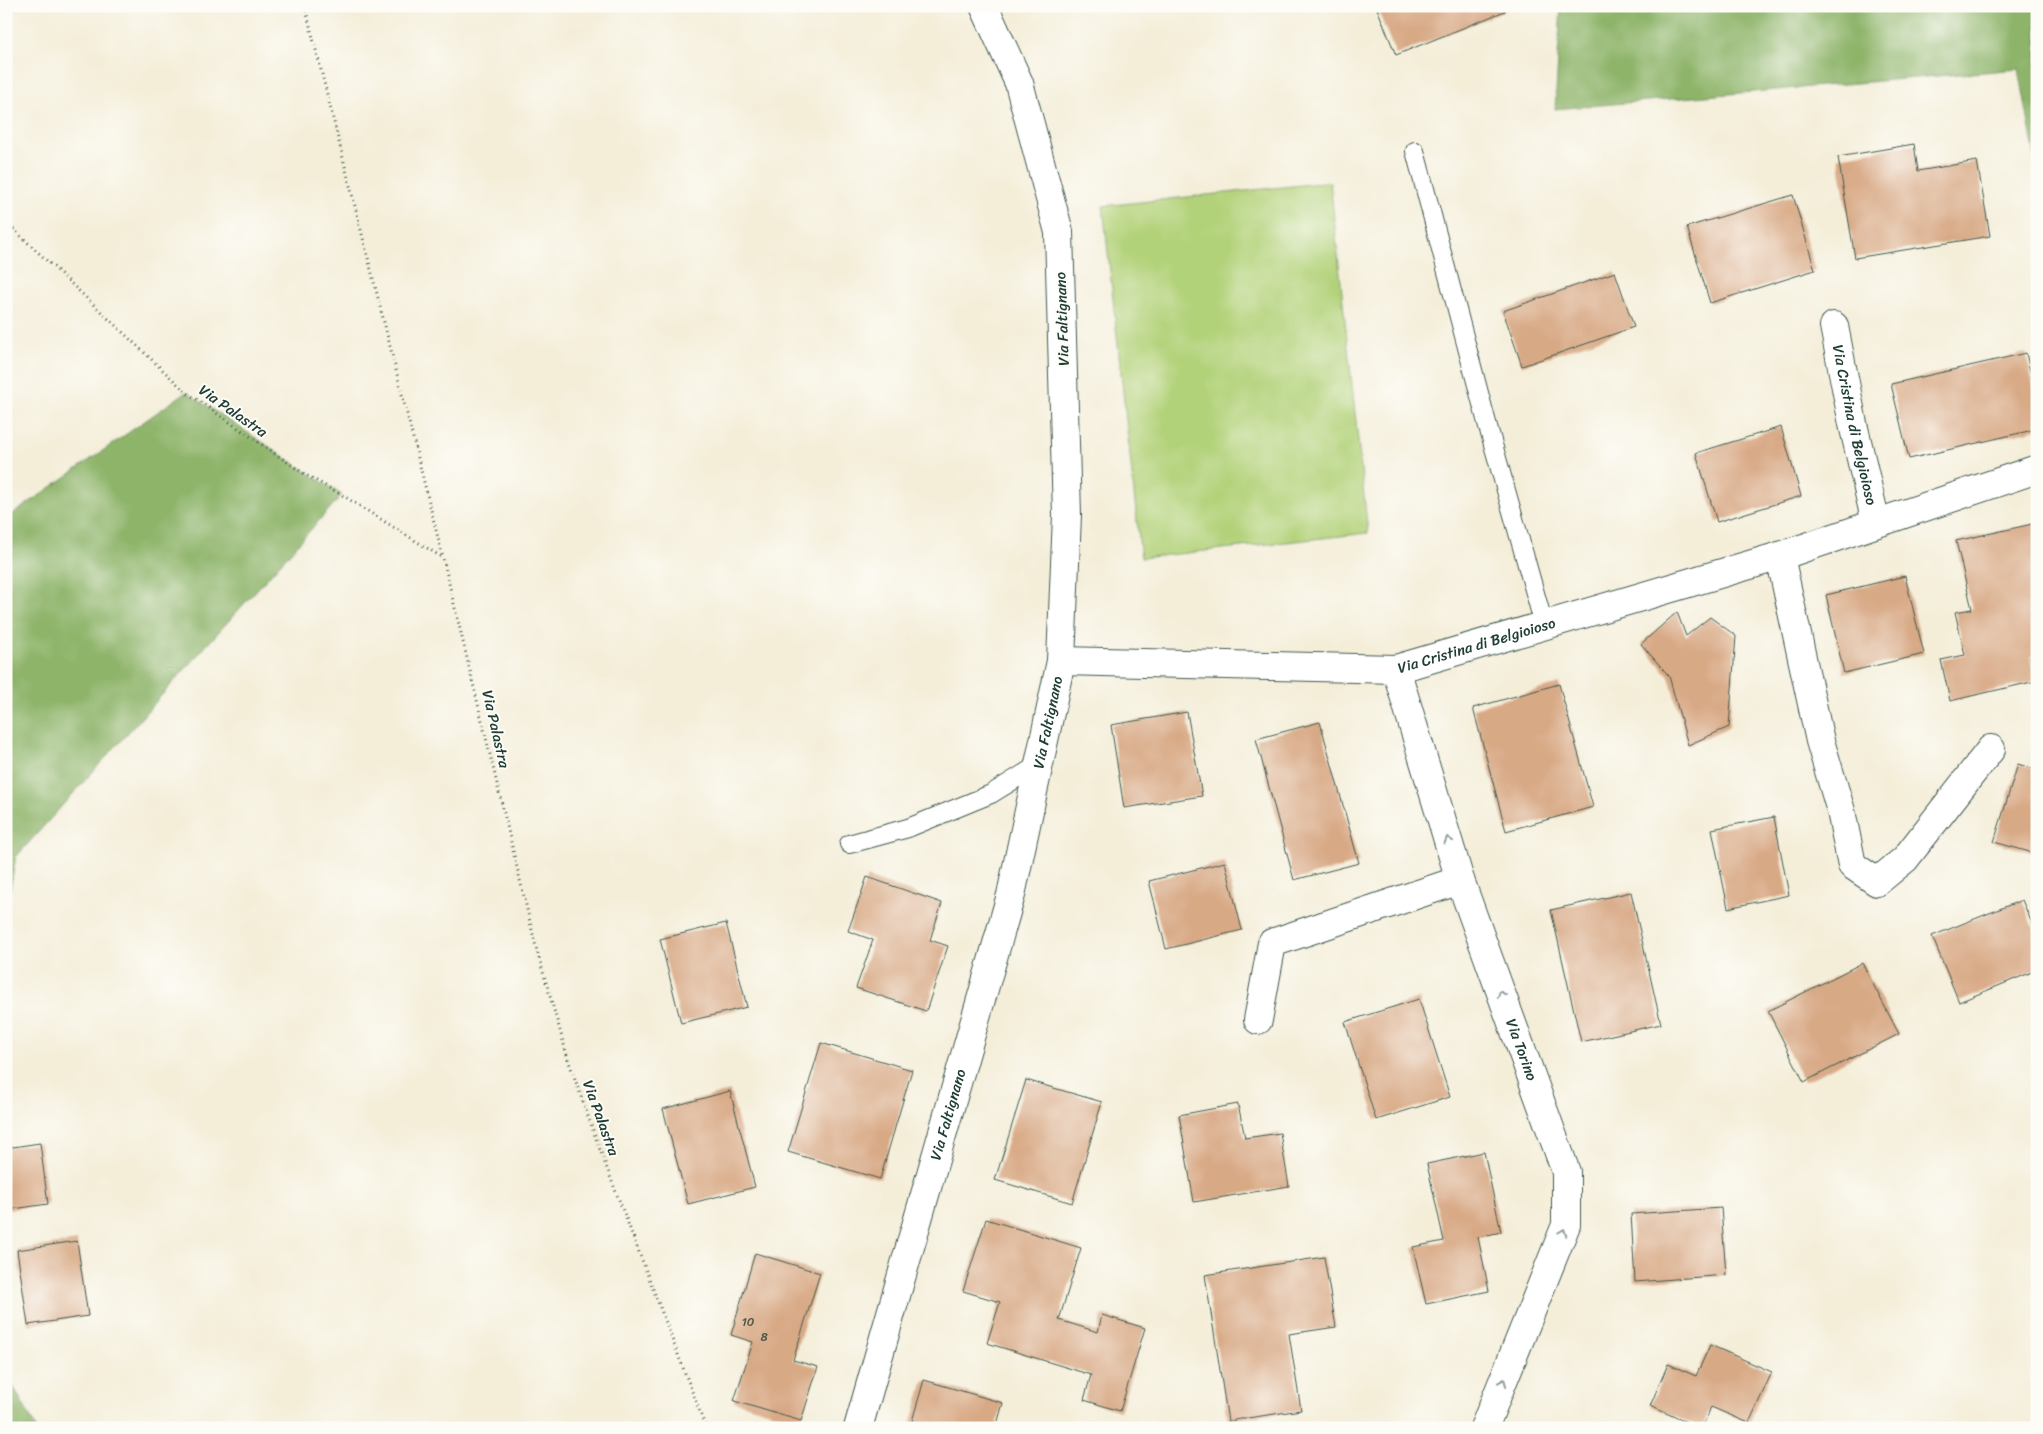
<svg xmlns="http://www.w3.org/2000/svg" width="2043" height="1434" viewBox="0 0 2043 1434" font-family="Sriracha,sans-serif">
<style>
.green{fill:#b2d279;stroke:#688856}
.forest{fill:#8db469;stroke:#56784e}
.building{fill:#d8a985}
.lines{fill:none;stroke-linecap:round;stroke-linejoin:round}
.service-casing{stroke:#3f584d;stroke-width:20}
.minor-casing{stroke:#3f584d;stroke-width:30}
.tertiary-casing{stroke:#3f584d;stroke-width:30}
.path{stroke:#3f584d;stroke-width:3;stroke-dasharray:1 4;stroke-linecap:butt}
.service{stroke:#fff;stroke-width:18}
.minor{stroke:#fff;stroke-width:28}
.tertiary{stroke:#fff;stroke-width:28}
.oneway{stroke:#8f9e9a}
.labels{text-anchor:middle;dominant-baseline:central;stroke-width:4;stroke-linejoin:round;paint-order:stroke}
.number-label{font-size:12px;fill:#4d5848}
.street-label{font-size:15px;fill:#1f3d34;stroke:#fdfcf7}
</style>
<rect width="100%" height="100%" fill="#fdfcf7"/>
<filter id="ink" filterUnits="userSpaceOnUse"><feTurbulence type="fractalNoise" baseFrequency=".02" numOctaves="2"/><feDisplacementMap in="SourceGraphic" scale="10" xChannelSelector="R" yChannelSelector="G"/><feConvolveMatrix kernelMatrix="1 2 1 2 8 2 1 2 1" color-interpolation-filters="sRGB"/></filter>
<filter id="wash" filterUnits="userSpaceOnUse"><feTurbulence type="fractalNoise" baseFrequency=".0096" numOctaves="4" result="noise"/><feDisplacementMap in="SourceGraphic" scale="20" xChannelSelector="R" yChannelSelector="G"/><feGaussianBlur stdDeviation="1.12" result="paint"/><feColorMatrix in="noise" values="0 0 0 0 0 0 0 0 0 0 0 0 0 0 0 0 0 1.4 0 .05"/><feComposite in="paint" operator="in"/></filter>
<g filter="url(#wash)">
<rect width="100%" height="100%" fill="#f4eed9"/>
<path class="green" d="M1330 182 1368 533 1141 558 1103 206Z"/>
<g class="forest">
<path d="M1561 6H2037V168L2019 69 1555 109Z"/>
<path d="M186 392 342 495 16 857 6 909V519Z"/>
<path d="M6 1373 36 1428H6Z"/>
</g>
<g id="blocks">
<g class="building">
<path d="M1376 6H1503L1505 11 1396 55Z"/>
<path d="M1914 144 1918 171 1977 161 1990 236 1855 258 1838 157Z"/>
<path d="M1793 195 1815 270 1710 303 1687 227Z"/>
<path d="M1615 272 1634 327 1522 366 1503 311Z"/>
<path d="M2026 353 2037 401V429L1909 459 1891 384Z"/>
<path d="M1781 427 1801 496 1717 522 1696 453Z"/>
<path d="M2037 523V597L2034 598 2037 610V655L2030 657 2036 681 1950 701 1941 660 1965 655 1955 612 1972 609 1956 541Z"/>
<path d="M1905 576 1924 654 1844 673 1826 595Z"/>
<path d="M1677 612 1686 636 1710 617 1736 636 1729 727 1688 745 1669 676 1641 644Z"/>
<path d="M1559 684 1593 807 1506 831 1473 708Z"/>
<path d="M1187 712 1202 796 1124 808 1111 725Z"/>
<path d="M1320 722 1359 863 1294 880 1256 739Z"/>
<path d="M2018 764 2037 770V854L1994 842Z"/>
<path d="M1774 817 1789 895 1728 908 1712 829Z"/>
<path d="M1225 862 1242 930 1166 949 1149 881Z"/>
<path d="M867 877 942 903 930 940 948 946 926 1011 856 988 873 940 848 931Z"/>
<path d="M1631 892 1661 1024 1581 1042 1551 910Z"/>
<path d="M2022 900 2037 935V970L1959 1002 1932 936Z"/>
<path d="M726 923 747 1007 681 1023 660 939Z"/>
<path d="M1862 963 1899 1034 1804 1082 1768 1011Z"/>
<path d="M1419 999 1450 1097 1376 1120 1345 1022Z"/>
<path d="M821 1043 912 1070 880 1179 788 1152Z"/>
<path d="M1026 1080 1102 1102 1072 1203 995 1180Z"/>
<path d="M730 1091 755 1187 688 1204 663 1109Z"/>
<path d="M1238 1104 1245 1138 1280 1133 1289 1186 1194 1202 1179 1115Z"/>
<path d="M40 1143 48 1204 6 1210V1148Z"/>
<path d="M1484 1152 1501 1232 1478 1237 1489 1291 1426 1304 1413 1247 1444 1241 1427 1164Z"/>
<path d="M1721 1208 1726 1275 1635 1282 1631 1214Z"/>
<path d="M986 1219 1081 1248 1059 1320 1098 1332 1102 1315 1145 1328 1120 1411 1084 1400 1091 1375 987 1343 1000 1302 963 1291Z"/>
<path d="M77 1241 88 1316 28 1325 17 1250Z"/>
<path d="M755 1253 820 1273 793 1360 818 1367 801 1421 734 1401 753 1342 731 1335Z"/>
<path d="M1324 1257 1336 1327 1289 1334 1301 1410 1228 1421 1205 1275Z"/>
<path d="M1710 1345 1772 1372 1749 1423 1711 1407 1702 1428H1700L1650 1406 1668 1364 1696 1376Z"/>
<path d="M924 1380 1003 1403 996 1428H910Z"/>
</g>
</g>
</g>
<g filter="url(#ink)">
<use href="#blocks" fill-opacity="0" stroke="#3f584d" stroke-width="1"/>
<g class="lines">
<defs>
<g id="service">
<path d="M1415 151 1487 423 1544 625"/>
<path d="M849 844 908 828 991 794 1038 765"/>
</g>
<g id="minor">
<path id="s1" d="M1834 326 1853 424 1876 523"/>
<path d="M1780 556 1820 741 1841 811 1852 865 1877 882 1905 859 1991 749"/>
<path id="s2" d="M1061 661 1396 669 1780 556 2037 469"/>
<path id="s3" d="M1396 669 1460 880 1566 1172V1225L1484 1428"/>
<path d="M1258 1020 1272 943 1460 880"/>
</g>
<g id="tertiary">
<path id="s4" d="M858 1428 1011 895 1061 661 1067 515 1059 232 1019 83 984 6"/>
</g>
</defs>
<use href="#service" class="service-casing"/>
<use href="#minor" class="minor-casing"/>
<use href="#tertiary" class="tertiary-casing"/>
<g class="path">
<path d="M305 6 443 558"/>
<path d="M6 222 186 392 306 475 342 495 443 558 537 951 569 1062 600 1150 706 1428"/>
</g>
<use href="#service" class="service"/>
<use href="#minor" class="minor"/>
<use href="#tertiary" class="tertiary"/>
</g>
<defs><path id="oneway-chevron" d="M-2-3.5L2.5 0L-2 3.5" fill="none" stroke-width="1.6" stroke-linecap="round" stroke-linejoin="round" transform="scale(1.25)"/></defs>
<g class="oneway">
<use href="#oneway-chevron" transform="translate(1448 840) rotate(-107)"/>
<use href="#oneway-chevron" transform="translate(1501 994) rotate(-110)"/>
<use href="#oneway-chevron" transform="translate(1563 1232) rotate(-69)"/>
<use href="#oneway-chevron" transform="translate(1503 1382) rotate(-68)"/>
</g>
</g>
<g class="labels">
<g class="number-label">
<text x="748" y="1322">10</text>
<text x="764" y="1337">8</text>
</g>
<g class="street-label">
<text transform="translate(1062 319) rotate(-92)">Via Faltignano</text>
<text transform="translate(233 411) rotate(35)">Via Palastra</text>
<text stroke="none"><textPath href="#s1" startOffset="101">Via Cristina di Belgioioso</textPath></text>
<text stroke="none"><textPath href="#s2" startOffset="419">Via Cristina di Belgioioso</textPath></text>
<text stroke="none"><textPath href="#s4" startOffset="731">Via Faltignano</textPath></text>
<text transform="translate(496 729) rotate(77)">Via Palastra</text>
<text stroke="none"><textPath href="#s3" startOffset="401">Via Torino</textPath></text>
<text stroke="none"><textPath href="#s4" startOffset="326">Via Faltignano</textPath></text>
<text transform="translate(601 1118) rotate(70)">Via Palastra</text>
</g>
</g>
<rect width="2043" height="1434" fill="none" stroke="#fdfcf7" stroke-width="25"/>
</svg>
